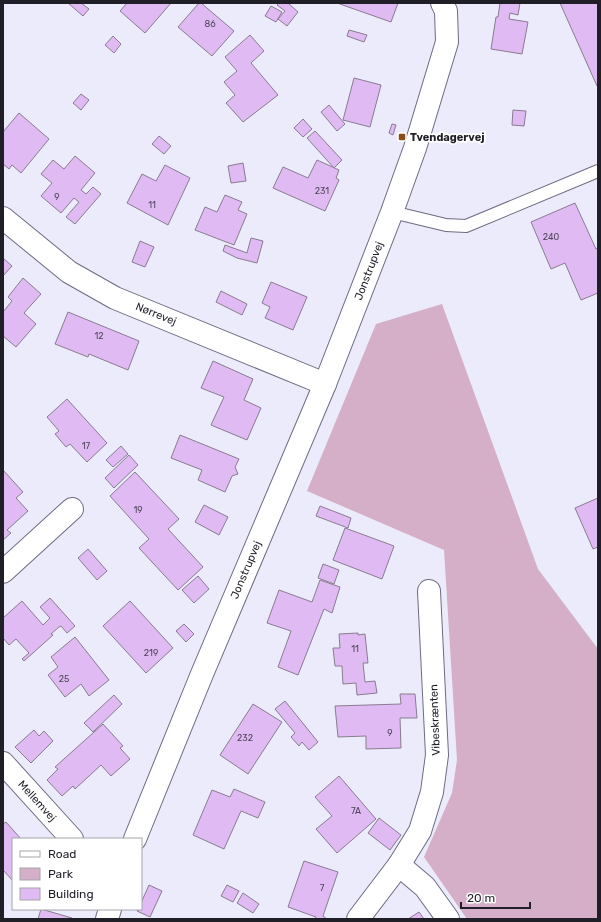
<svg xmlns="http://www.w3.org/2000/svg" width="601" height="922" viewBox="0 0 601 922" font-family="Rubik,sans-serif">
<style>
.green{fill:#d4afc7}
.building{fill:#e0bbf3;stroke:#897b90}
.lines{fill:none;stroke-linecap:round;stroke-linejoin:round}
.lane-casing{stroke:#6d6b82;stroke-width:14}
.street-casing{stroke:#6d6b82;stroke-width:24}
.secondary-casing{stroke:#6d6b82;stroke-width:24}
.lane{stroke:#fff;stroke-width:12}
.street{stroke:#fff;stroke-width:22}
.secondary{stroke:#fff;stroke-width:22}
.poi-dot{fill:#8d4c17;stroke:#fff;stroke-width:1.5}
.labels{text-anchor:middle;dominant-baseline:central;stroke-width:3.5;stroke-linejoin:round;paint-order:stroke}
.number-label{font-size:9px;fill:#50465b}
.poi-label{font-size:11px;font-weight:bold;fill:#201f28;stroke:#fff;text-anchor:start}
.street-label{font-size:11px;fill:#201f28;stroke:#fff}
</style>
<rect width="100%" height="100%" fill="#ecebfb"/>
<path class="green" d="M442 304 538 569 598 649V919H467L424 857 452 793 457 760 444 550 307 491 376 324Z"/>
<g class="building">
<path d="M68 3H81L89 9 83 16Z"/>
<path d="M127 3H171L145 33 120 11Z"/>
<path d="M199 3H201L234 31 212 56 178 27Z"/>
<path d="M279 3H288L298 12 287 26 278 19 285 11 277 5Z"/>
<path d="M337 3H398L391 22Z"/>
<path d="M500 3H520L518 15 510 13 509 19 528 22 522 54 491 49 496 17H498Z"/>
<path d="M560 3H598V86H597Z"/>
<path d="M271 6 282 12 276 22 265 16Z"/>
<path d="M349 30 367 35 364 42 347 36Z"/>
<path d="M250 35 264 51 251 63 278 95 243 122 226 103 235 95 224 82 237 71 225 57Z"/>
<path d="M113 36 121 44 114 53 105 45Z"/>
<path d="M354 78 381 85 370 127 343 120Z"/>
<path d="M81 94 89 100 81 110 73 103Z"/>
<path d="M329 105 345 124 337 131 321 112Z"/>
<path d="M513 110 526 111 524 126 512 125Z"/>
<path d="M19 113 49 139 21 173 12 165 9 169 3 164V132Z"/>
<path d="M303 119 312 129 303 137 294 128Z"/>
<path d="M392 124 396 125 393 135 389 133Z"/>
<path d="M315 131 342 160 334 168 307 138Z"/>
<path d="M159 136 171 146 164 154 152 144Z"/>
<path d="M75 156 95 173 81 190 86 194 93 187 101 194 75 224 66 217 79 202 74 198 61 213 41 196 52 183 41 174 53 160 64 169Z"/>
<path d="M317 160 339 170 336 178 339 180 325 211 273 188 283 167 308 178Z"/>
<path d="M243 163 246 181 231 183 228 166Z"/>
<path d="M165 165 190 178 168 225 127 203 142 174 156 181Z"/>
<path d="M225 195 242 202 238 210 247 214 234 245 195 230 205 207 217 212Z"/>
<path d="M575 203 596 249 598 248V293L581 300 565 263 551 269 531 222Z"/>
<path d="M251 238 263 241 257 263 237 258 223 251 225 245 247 253Z"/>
<path d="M140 241 154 247 145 267 132 262Z"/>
<path d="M3 258 12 266 3 276Z"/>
<path d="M23 278 41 294 24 313 36 324 16 347 3 336V312L12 301 8 297Z"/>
<path d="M271 282 307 297 293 330 265 318 270 307 262 303Z"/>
<path d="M221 291 247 304 242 315 216 302Z"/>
<path d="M68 312 139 341 128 370 89 354 88 357 55 344Z"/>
<path d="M213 361 253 379 244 400 261 408 247 440 211 425 224 397 201 388Z"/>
<path d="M67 399 107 443 87 462 70 444 66 447 55 434 59 431 47 417Z"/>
<path d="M180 435 239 459 235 467 238 474 232 476 225 492 198 480 202 470 171 458Z"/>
<path d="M121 446 128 454 113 467 106 460Z"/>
<path d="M129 455 138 465 114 488 105 478Z"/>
<path d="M3 470 23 492 16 498 28 511 7 530 11 533 3 540Z"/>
<path d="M135 472 179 519 168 529 203 567 178 590 139 548 149 539 110 496Z"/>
<path d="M598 498V547L593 549 575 508Z"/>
<path d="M204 505 228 517 219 535 195 522Z"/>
<path d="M320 506 351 518 348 528 316 516Z"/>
<path d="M345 528 394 546 382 579 333 560Z"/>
<path d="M88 549 107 571 97 580 78 558Z"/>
<path d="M323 564 339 570 334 584 318 578Z"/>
<path d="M198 576 209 589 194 603 182 590Z"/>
<path d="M320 580 340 587 332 613 324 609 298 675 278 667 291 631 267 623 279 590 312 602Z"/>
<path d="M50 598 75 626 67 633 61 626 59 627 51 634 53 635 24 661 22 659 29 653 16 639 9 645 3 638V618L22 601 43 625 50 618 40 607Z"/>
<path d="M130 601 173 648 146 673 103 626Z"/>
<path d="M184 624 194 634 186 642 176 631Z"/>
<path d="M358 633V635L365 634 368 663H363L365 682 375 681 377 693 357 695 356 683 343 684 342 666H335L333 648H340L339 634Z"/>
<path d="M75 637 109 680 89 696 81 684 65 697 48 675 58 667 51 657Z"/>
<path d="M400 694H415L417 718H400L401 748 366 749V736L338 737 335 706 401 704Z"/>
<path d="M114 695 122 704 93 732 84 723Z"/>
<path d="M285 701 318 742 309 750 302 742 299 746 291 737 295 733 275 709Z"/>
<path d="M253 704 282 722 248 774 220 755Z"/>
<path d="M103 724 123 746 120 748 130 759 111 776 101 765 75 789 73 786 62 796 47 780 58 769 55 767Z"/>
<path d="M34 730 39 736 44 731 53 741 31 763 15 747Z"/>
<path d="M339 776 376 819 337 853 316 829 332 816 315 797Z"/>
<path d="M234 789 265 802 258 818 241 811 224 849 193 835 212 790 230 797Z"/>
<path d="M379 818 401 835 390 850 368 833Z"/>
<path d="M6 822 21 839H13V881L3 870V824Z"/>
<path d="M304 861 338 872 323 916 327 919H315L316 917 288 907Z"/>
<path d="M149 885 162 891 150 917 137 911 141 909V903Z"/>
<path d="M227 885 239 891 233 902 221 896Z"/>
<path d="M243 893 259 904 253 913 237 903Z"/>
<path d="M41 909 72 918V919H38Z"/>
<path d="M419 912 424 919H408Z"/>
</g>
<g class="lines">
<defs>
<path id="lane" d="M392 212 446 225 466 226 598 171"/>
<g id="street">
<path d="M3 218 69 272 115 298 325 384"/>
<path d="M3 572 72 509"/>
<path d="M3 763 72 839"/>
<path d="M399 865 425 887 448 919"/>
<path d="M358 919 399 865 420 831 432 792 437 755 429 591"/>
</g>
<g id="secondary">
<path d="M135 839 202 674 325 384 392 212 415 148 447 42 446 11 442 3"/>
<path d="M107 919 110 909"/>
</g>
</defs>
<use href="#lane" class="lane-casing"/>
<use href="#street" class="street-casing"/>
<use href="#secondary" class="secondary-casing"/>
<use href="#lane" class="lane"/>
<use href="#street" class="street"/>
<use href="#secondary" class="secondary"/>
</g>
<rect class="poi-dot" x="398" y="133" width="8" height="8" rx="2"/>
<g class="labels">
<g class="number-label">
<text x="210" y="24">86</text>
<text x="322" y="191">231</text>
<text x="57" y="197">9</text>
<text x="152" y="205">11</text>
<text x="551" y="237">240</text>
<text x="99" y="336">12</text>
<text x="86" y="446">17</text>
<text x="138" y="510">19</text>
<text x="355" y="649">11</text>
<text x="151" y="653">219</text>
<text x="64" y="679">25</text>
<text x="390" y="733">9</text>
<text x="245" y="738">232</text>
<text x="356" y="811">7A</text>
<text x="322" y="888">7</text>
</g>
<g class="poi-label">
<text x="410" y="137">Tvendagervej</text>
</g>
<g class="street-label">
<text transform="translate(369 271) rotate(-69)">Jonstrupvej</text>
<text transform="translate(156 314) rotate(22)">Nørrevej</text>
<text transform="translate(246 570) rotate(-67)">Jonstrupvej</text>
<text transform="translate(435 720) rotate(-92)">Vibeskrænten</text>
<text transform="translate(37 801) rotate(48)">Mellemvej</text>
</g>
</g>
<rect width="601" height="922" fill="none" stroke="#201f28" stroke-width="8"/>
<rect x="12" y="838" width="130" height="72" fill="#ffffff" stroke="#a6a5a9"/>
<rect x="20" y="851" width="20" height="6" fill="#ffffff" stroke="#a6a5a9"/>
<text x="48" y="858" font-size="12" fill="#201f28">Road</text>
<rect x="20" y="868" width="20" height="12" fill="#d4afc7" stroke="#a6a5a9"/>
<text x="48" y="878" font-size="12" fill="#201f28">Park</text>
<rect x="20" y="888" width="20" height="12" fill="#e0bbf3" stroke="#a6a5a9"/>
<text x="48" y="898" font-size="12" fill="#201f28">Building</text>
<path d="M461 902v6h69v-6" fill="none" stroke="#201f28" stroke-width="2"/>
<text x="467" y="902" font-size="12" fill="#201f28" stroke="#ffffff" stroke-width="3" paint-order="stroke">20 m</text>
</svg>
